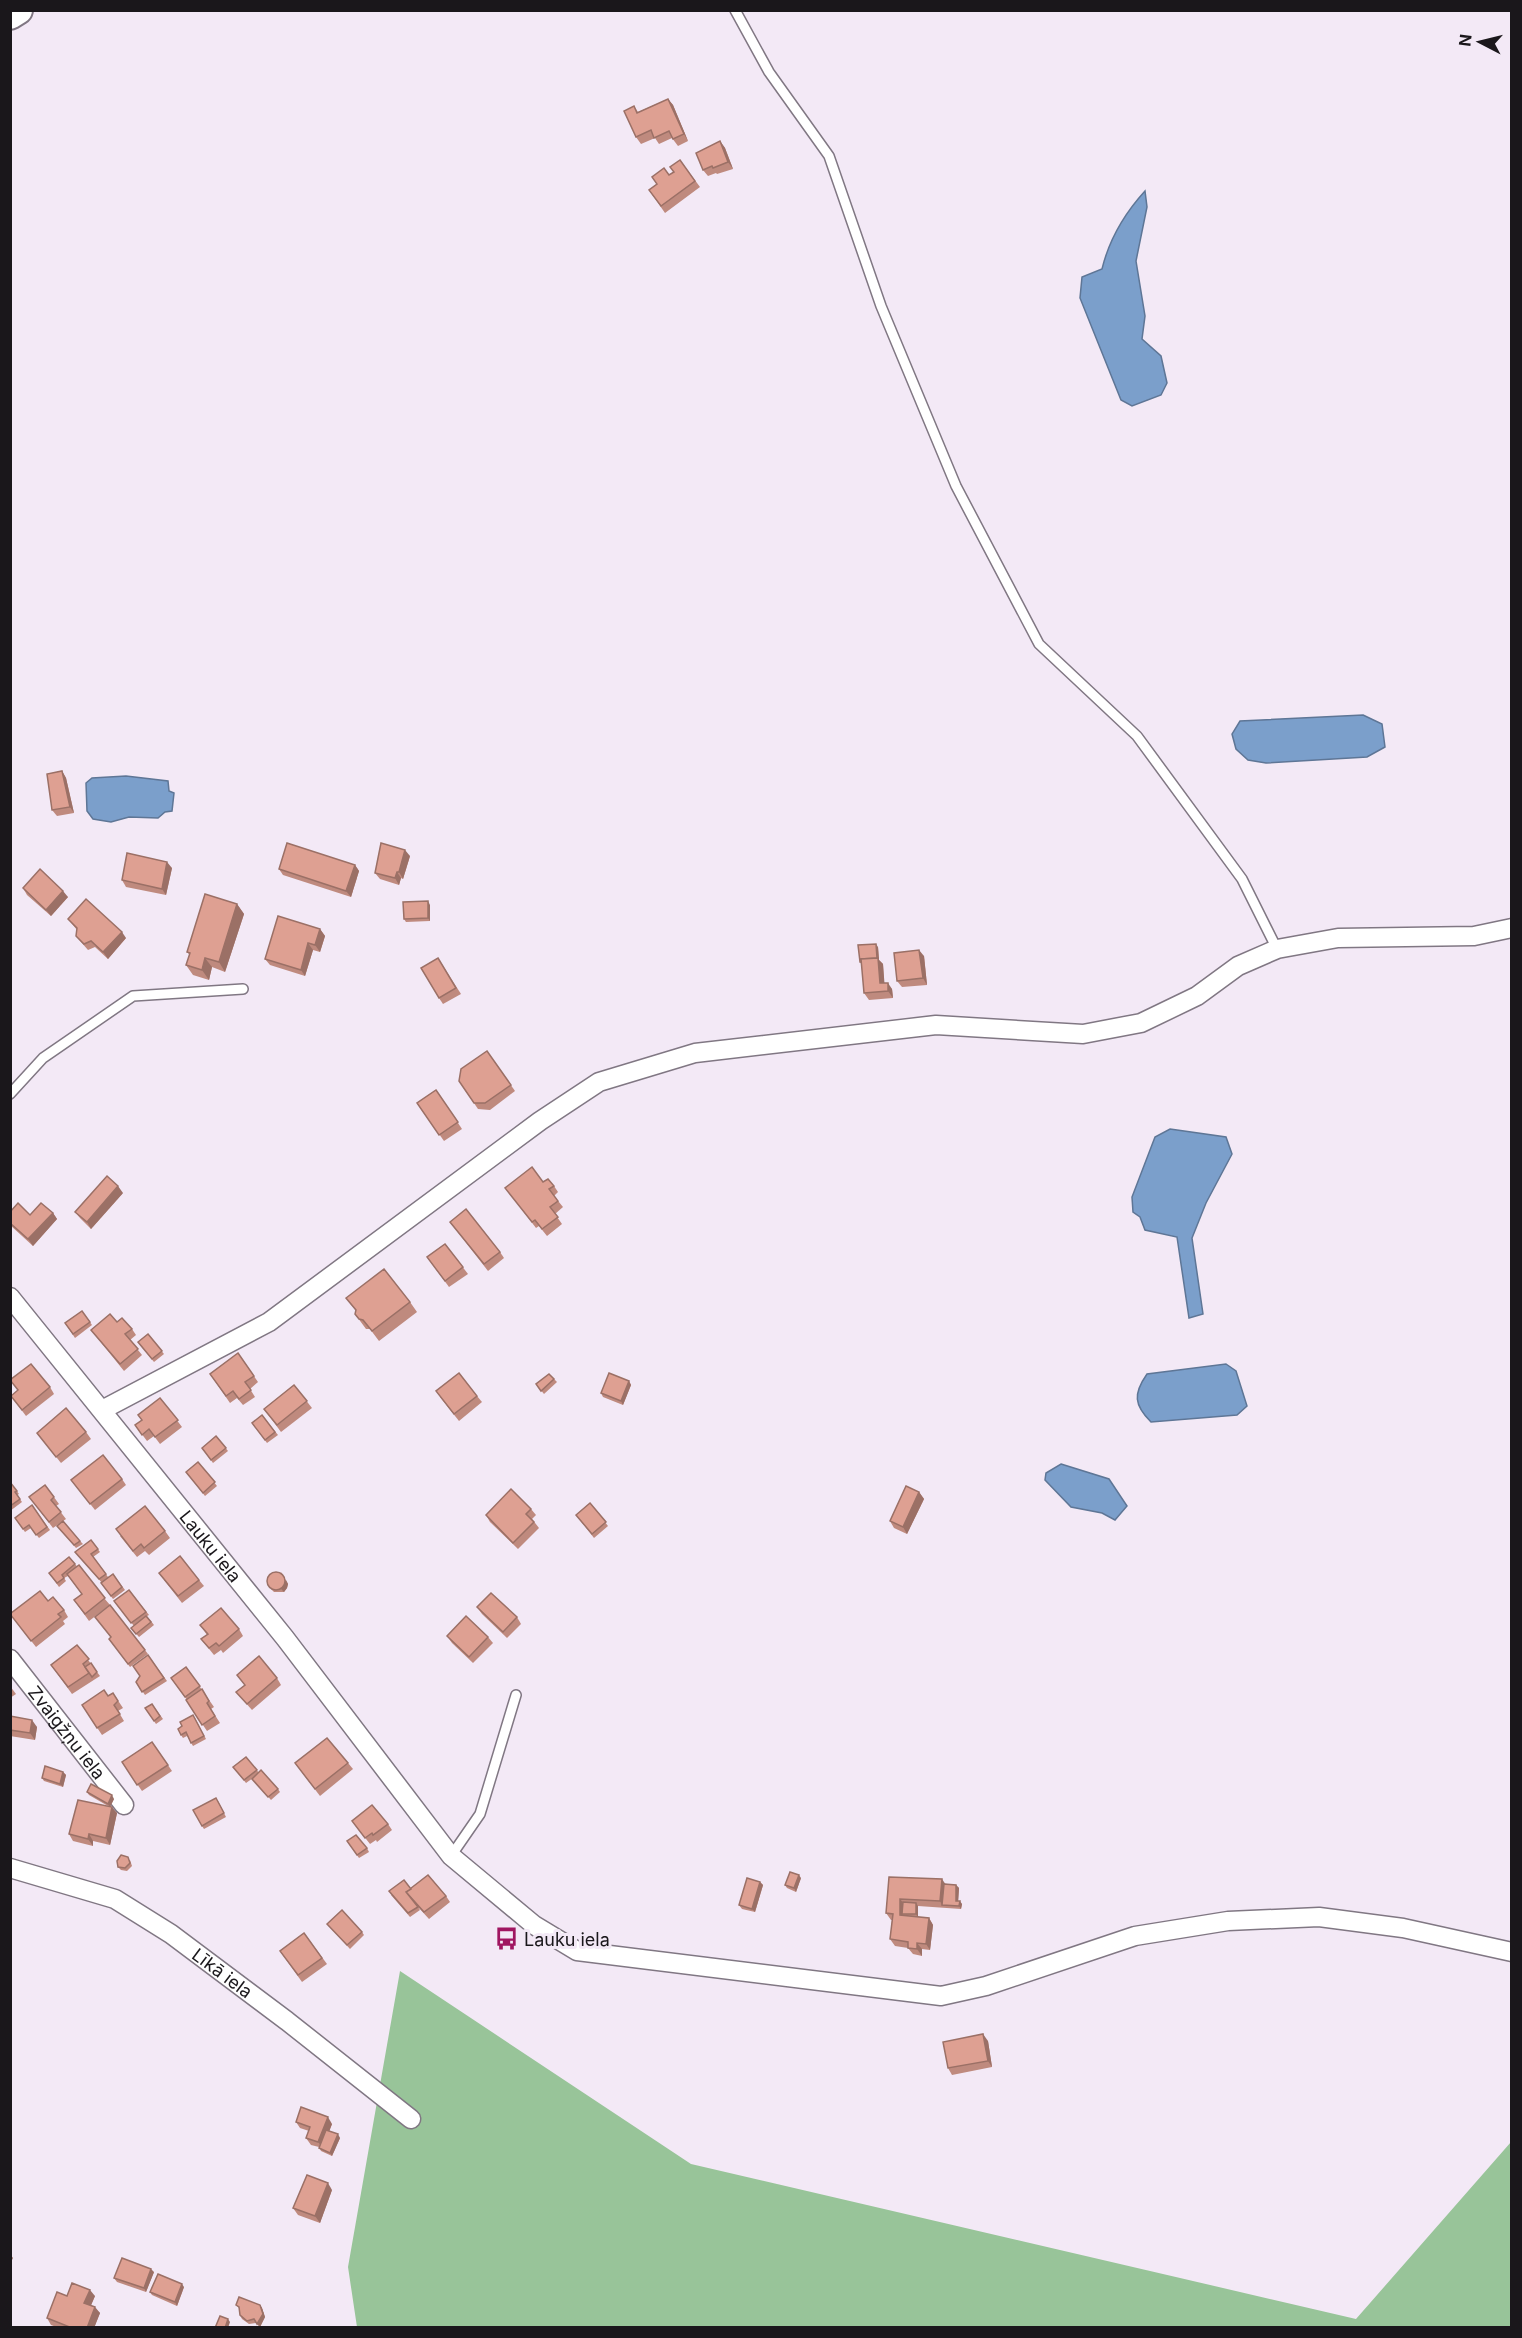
<svg xmlns="http://www.w3.org/2000/svg" width="1522" height="2338" viewBox="0 0 1522 2338" font-family="Inter,sans-serif">
<style>
.forest{fill:#98c499}
.water{fill:#7b9fcb;stroke:#5e7696;stroke-width:1.5}
.lines{fill:none;stroke-linecap:round;stroke-linejoin:round}
.service-casing{stroke:#807783;stroke-width:12}
.minor-casing{stroke:#807783;stroke-width:21}
.primary-casing{stroke:#807783;stroke-width:32}
.service{stroke:#fff;stroke-width:9}
.minor{stroke:#fff;stroke-width:18}
.primary{stroke:#fff;stroke-width:28}
.wall{fill:#bf8a7e}
.shaded-wall{fill:#9b7066}
.building{fill:#dea092;stroke:#9b7066;stroke-width:1.5}
.labels{text-anchor:middle;dominant-baseline:central;stroke-width:6;stroke-linejoin:round;paint-order:stroke}
.street-label{font-size:18px;fill:#1a171b;stroke:#f3e9f6}
.poi-label{font-size:18px;fill:#1a171b;stroke:#f3e9f6;text-anchor:start}
</style>
<rect width="100%" height="100%" fill="#f3e9f6"/>
<path class="forest" d="M400 1971 691 2164 1356 2319 1511 2142V2327H357L348 2267Z"/>
<g class="water">
<path d="M1145 191 1147 207 1136 261 1145 316 1142 339 1161 356 1167 383 1161 395 1132 406 1121 400 1080 298 1082 277 1102 269C1109 240 1125 213 1145 191Z"/>
<path d="M1363 715 1382 724 1385 747 1367 757 1266 763 1248 760 1236 749 1232 734 1240 721Z"/>
<path d="M126 776 168 781 169 791 174 793 172 811 165 812 158 818 129 817 111 822 93 819 87 811 86 783 92 778Z"/>
<path d="M1170 1129 1226 1137 1232 1154 1206 1203 1192 1238 1203 1314 1189 1318 1177 1237 1145 1230 1140 1217 1133 1212 1132 1197 1155 1137Z"/>
<path d="M1226 1364 1236 1371 1247 1406 1237 1415 1151 1422C1134 1405 1133 1394 1147 1374Z"/>
<path d="M1061 1464 1109 1479 1127 1506 1115 1520 1102 1513 1071 1507 1045 1480 1046 1473Z"/>
</g>
<g class="lines">
<defs>
<g id="service">
<path d="M735 10 769 72 829 156 881 306 956 486 1039 644 1137 736 1242 879 1277 949"/>
<path d="M10 1094 43 1058 133 996 243 989"/>
<path d="M451 1856 480 1814 516 1695"/>
</g>
<g id="minor">
<path id="s1" d="M10 1297 285 1638 451 1856 534 1925 577 1951 941 1996 986 1986 1135 1936 1228 1921 1319 1917 1403 1928 1512 1952"/>
<path d="M102 1410 269 1322 540 1121 599 1082 695 1053 936 1025 1083 1034 1141 1023 1197 996 1238 966 1277 949 1338 938 1474 936 1512 928"/>
<path id="s2" d="M10 1659 124 1805"/>
<path id="s3" d="M10 1868 115 1899 171 1934 287 2021 411 2119"/>
</g>
<path id="primary" d="M10 15 18 10"/>
</defs>
<use href="#service" class="service-casing"/>
<use href="#minor" class="minor-casing"/>
<use href="#primary" class="primary-casing"/>
<use href="#service" class="service"/>
<use href="#minor" class="minor"/>
<use href="#primary" class="primary"/>
</g>
<g class="wall">
<path d="M668 99 673 105 688 141 678 146 672 138 659 144 655 138 641 144 636 137 634 106 638 112Z"/>
<path d="M720 141 725 148 733 169 717 174 716 173 708 176 703 170Z"/>
<path d="M680 160 700 187 665 213 649 190 674 172Z"/>
<path d="M62 771 66 778 74 813 57 816 52 810Z"/>
<path d="M410 856 403 879 401 878 399 885 380 879 375 873Z"/>
<path d="M355 865 359 871 351 897 283 875 279 869Z"/>
<path d="M172 868 166 895 126 887 122 880Z"/>
<path d="M23 888 68 897 51 916 27 895Z"/>
<path d="M237 904 244 914 225 972 212 967 209 980 193 975 186 965 190 955 187 952Z"/>
<path d="M430 905V921L406 922 404 919Z"/>
<path d="M68 919 126 938 108 959 95 947 88 950 81 942 76 936 77 930Z"/>
<path d="M320 929 325 936 320 952 313 950 305 976 270 965 265 959Z"/>
<path d="M878 947 879 960 883 964 884 983 892 989 893 998 869 1000 864 993 862 965 860 962Z"/>
<path d="M924 956 927 985 902 987 897 981Z"/>
<path d="M438 958 461 994 443 1004 439 998Z"/>
<path d="M487 1051 515 1091 490 1110 478 1109 459 1081Z"/>
<path d="M436 1090 462 1129 444 1141 417 1103Z"/>
<path d="M543 1182 554 1186 558 1192 554 1196 563 1207 555 1214 562 1224 547 1236 539 1226 536 1228 510 1194Z"/>
<path d="M123 1193 91 1229 80 1218 75 1212Z"/>
<path d="M10 1212 30 1215 53 1213 57 1219 33 1246 10 1225Z"/>
<path d="M450 1222 500 1252 504 1258 488 1271Z"/>
<path d="M445 1244 468 1274 449 1287 427 1257Z"/>
<path d="M346 1298 410 1302 417 1312 379 1341 370 1329H366L355 1314 356 1311Z"/>
<path d="M82 1311 92 1325 75 1338 65 1323Z"/>
<path d="M117 1322 132 1329 136 1335 130 1340 142 1355 124 1371 91 1330Z"/>
<path d="M148 1334 164 1354 154 1362 138 1342Z"/>
<path d="M238 1353 258 1382 250 1389 255 1397 243 1405 237 1398 230 1403 210 1374Z"/>
<path d="M554 1379 557 1382 544 1394 536 1384Z"/>
<path d="M629 1381 631 1385 623 1405 603 1397 601 1393Z"/>
<path d="M294 1385 312 1408 281 1432 264 1409Z"/>
<path d="M50 1387 54 1394 26 1416 11 1396 18 1390Z"/>
<path d="M477 1396 482 1402 459 1421 440 1397Z"/>
<path d="M160 1398 182 1427 160 1444 154 1436 147 1441 135 1425 142 1420Z"/>
<path d="M262 1415 278 1435 267 1443 252 1423Z"/>
<path d="M86 1432 91 1439 61 1463 37 1433Z"/>
<path d="M216 1436 228 1451 213 1463 202 1448Z"/>
<path d="M198 1462 217 1486 205 1496 186 1472Z"/>
<path d="M122 1479 126 1485 95 1510 76 1486Z"/>
<path d="M10 1482 19 1494 17 1495 22 1502 10 1511Z"/>
<path d="M45 1485 59 1504 56 1506 66 1519 53 1528 34 1503Z"/>
<path d="M919 1492 924 1499 907 1534 894 1528 890 1521Z"/>
<path d="M590 1503 608 1526 594 1538 576 1515Z"/>
<path d="M32 1505 50 1530 39 1538 31 1528 25 1532 15 1518Z"/>
<path d="M531 1509 536 1515 532 1519 539 1528 518 1549 490 1522 486 1515Z"/>
<path d="M57 1526 80 1541 83 1544 76 1548Z"/>
<path d="M165 1531 170 1538 149 1555 145 1551 137 1557 120 1536Z"/>
<path d="M91 1540 100 1552 93 1557 108 1577 113 1574 125 1590 113 1599 103 1586 102 1583 75 1552Z"/>
<path d="M69 1557 110 1605 89 1621 74 1600 82 1594 68 1576 64 1578 66 1581 59 1587 49 1573Z"/>
<path d="M281 1572 288 1584 287 1588 284 1592H274L271 1589Z"/>
<path d="M164 1580H199L204 1586 182 1603Z"/>
<path d="M129 1590 149 1615 147 1616 154 1625 139 1637 131 1628 134 1626 114 1601Z"/>
<path d="M48 1601 64 1610 68 1617 63 1621 65 1624 36 1647 10 1614Z"/>
<path d="M110 1605 148 1654 130 1667 109 1639 111 1637Z"/>
<path d="M477 1607 517 1617 521 1624 507 1638 482 1614Z"/>
<path d="M200 1625 239 1629 243 1636 223 1653 221 1650 214 1655 201 1639 207 1635Z"/>
<path d="M447 1636 488 1637 493 1643 473 1663 452 1643Z"/>
<path d="M77 1645 100 1676 72 1694 51 1665Z"/>
<path d="M148 1655 167 1681 145 1695 136 1682 140 1676Z"/>
<path d="M186 1667 214 1707 211 1709 220 1723 207 1731 186 1700H187L171 1678Z"/>
<path d="M277 1678 281 1685 252 1710 236 1692Z"/>
<path d="M10 1686 16 1694 10 1698Z"/>
<path d="M113 1693 123 1708 118 1711 124 1721 102 1735 82 1705 108 1696Z"/>
<path d="M152 1704 163 1719 156 1724 145 1708Z"/>
<path d="M10 1716 37 1727 35 1740 10 1736Z"/>
<path d="M195 1718 206 1739 193 1746 187 1736 183 1738 181 1735 182 1726Z"/>
<path d="M152 1742 172 1771 142 1791 122 1762Z"/>
<path d="M246 1757 259 1773 278 1789 280 1792 271 1800 255 1782 253 1778 246 1783 233 1767Z"/>
<path d="M295 1763H348L353 1769 320 1796Z"/>
<path d="M63 1772 66 1775 63 1787 44 1781 42 1778Z"/>
<path d="M87 1792 114 1799 110 1807 117 1813 110 1845 93 1841V1846L73 1841 69 1834 108 1806 89 1795Z"/>
<path d="M218 1801 226 1817 204 1829 202 1826Z"/>
<path d="M352 1821 388 1824 392 1830 377 1842 376 1840 370 1844Z"/>
<path d="M347 1841 367 1848 369 1852 359 1858Z"/>
<path d="M130 1860 132 1866 127 1871 121 1870 118 1867Z"/>
<path d="M889 1877 956 1885 959 1888 958 1901 962 1904 961 1909 918 1906V1917L929 1918 933 1925 930 1950 922 1949V1956L913 1954 908 1948 895 1946 890 1939 892 1920H891L886 1913Z"/>
<path d="M801 1878 796 1892 787 1888 785 1885Z"/>
<path d="M760 1882 763 1885 755 1912 742 1909 739 1905Z"/>
<path d="M411 1889 446 1896 450 1902 429 1919 418 1907 420 1910 410 1917 391 1895Z"/>
<path d="M327 1924 362 1932 364 1935 350 1949Z"/>
<path d="M304 1933 327 1964 302 1982 280 1951Z"/>
<path d="M988 2041 992 2067 952 2075 948 2068Z"/>
<path d="M296 2122 332 2124 329 2131 340 2138 332 2156 321 2151 319 2147 311 2145 306 2138 309 2131 300 2128Z"/>
<path d="M332 2190 320 2223 298 2215 293 2208Z"/>
<path d="M154 2272 146 2292 117 2282 114 2278Z"/>
<path d="M184 2287 177 2306 152 2295 150 2292Z"/>
<path d="M67 2296H95L91 2305 100 2313 94 2328H59L51 2325 47 2318Z"/>
<path d="M236 2305H260L262 2308 265 2317 260 2327 256 2323 249 2324 242 2319 240 2315 239 2308Z"/>
</g>
<g class="shaded-wall">
<path d="M668 99 673 105 688 141 684 134Z"/>
<path d="M720 141 725 148 733 169 728 162Z"/>
<path d="M62 771 66 778 74 813 70 807Z"/>
<path d="M405 850 410 856 403 879 399 872Z"/>
<path d="M167 862 172 868 166 895 162 889Z"/>
<path d="M355 865 359 871 351 897 346 891Z"/>
<path d="M397 872 401 878 399 885 395 878Z"/>
<path d="M63 891 68 897 51 916 46 910Z"/>
<path d="M428 901 430 905V921L428 918Z"/>
<path d="M237 904 244 914 225 972 219 962Z"/>
<path d="M320 929 325 936 320 952 315 945Z"/>
<path d="M122 932 126 938 108 959 103 952Z"/>
<path d="M308 943 313 950 305 976 301 970Z"/>
<path d="M876 944 878 947 879 960 883 964 885 990 880 983Z"/>
<path d="M919 950 924 956 927 985 923 978Z"/>
<path d="M205 958 212 967 209 980 202 970Z"/>
<path d="M888 983 892 989 893 998 888 991Z"/>
<path d="M118 1186 123 1193 91 1229 87 1222Z"/>
<path d="M53 1213 57 1219 33 1246 28 1239Z"/>
<path d="M629 1381 631 1385 623 1405 621 1401Z"/>
<path d="M919 1492 924 1499 907 1534 903 1527Z"/>
<path d="M286 1580 288 1584 287 1588 284 1592 281 1589Z"/>
<path d="M32 1720 37 1727 35 1740 30 1733Z"/>
<path d="M63 1772 66 1775 63 1787 60 1784Z"/>
<path d="M112 1795 114 1799 110 1807 108 1804Z"/>
<path d="M112 1807 117 1813 110 1845 106 1838Z"/>
<path d="M89 1834 93 1841V1846L88 1839Z"/>
<path d="M799 1875 801 1878 796 1892 794 1888Z"/>
<path d="M942 1879 946 1885 942 1905 940 1901Z"/>
<path d="M760 1882 763 1885 755 1912 752 1909Z"/>
<path d="M956 1885 959 1888 958 1904 956 1901Z"/>
<path d="M900 1899 905 1905 902 1914 905 1917 900 1915Z"/>
<path d="M960 1901 962 1904 961 1909 959 1906Z"/>
<path d="M916 1903 918 1906V1918L916 1914Z"/>
<path d="M929 1918 933 1925 930 1950 926 1944Z"/>
<path d="M917 1943 922 1949V1956L917 1949Z"/>
<path d="M983 2034 988 2041 992 2067 988 2061Z"/>
<path d="M328 2117 332 2124 323 2148 318 2142Z"/>
<path d="M338 2134 340 2138 332 2156 330 2153Z"/>
<path d="M328 2183 332 2190 320 2223 315 2216Z"/>
<path d="M10 2254 13 2258 10 2264Z"/>
<path d="M151 2269 154 2272 146 2292 144 2288Z"/>
<path d="M182 2284 184 2287 177 2306 175 2302Z"/>
<path d="M90 2290 95 2296 89 2310 84 2303Z"/>
<path d="M260 2305 262 2308 265 2317 260 2327 257 2324Z"/>
<path d="M95 2307 100 2313 94 2328H87Z"/>
<path d="M228 2319 230 2322 228 2328H225Z"/>
</g>
<g class="building">
<path d="M668 99 684 134 673 139 669 131 654 138 651 130 636 137 624 111 634 106 637 113Z"/>
<path d="M720 141 728 162 713 168 712 166 703 170 696 153Z"/>
<path d="M680 160 695 181 661 206 649 190 657 184 652 177 664 168 669 175 674 172 670 167Z"/>
<path d="M62 771 70 807 52 810 47 774Z"/>
<path d="M287 843 355 865 346 891 279 869Z"/>
<path d="M381 843 405 850 399 872H397L395 878 375 873Z"/>
<path d="M127 853 167 862 162 889 122 880Z"/>
<path d="M40 869 63 891 46 910 23 888Z"/>
<path d="M205 894 237 904 219 962 205 958 202 970 186 965 190 953 187 952Z"/>
<path d="M86 899 122 932 103 952 91 941 84 944 76 936 77 928 68 919Z"/>
<path d="M428 901V918L404 919 403 902Z"/>
<path d="M278 916 320 929 315 945 308 943 301 970 265 959Z"/>
<path d="M876 944 877 958 861 959 862 962H860L858 945Z"/>
<path d="M919 950 923 978 897 981 894 953Z"/>
<path d="M438 958 456 988 439 998 421 968Z"/>
<path d="M878 958 880 983H888V991L864 993 861 959Z"/>
<path d="M487 1051 511 1085 485 1103H474L459 1081 461 1069Z"/>
<path d="M436 1090 458 1122 439 1135 417 1103Z"/>
<path d="M532 1167 543 1182 548 1179 554 1186 549 1189 558 1201 550 1207 558 1217 542 1229 535 1220 532 1222 505 1188Z"/>
<path d="M107 1176 118 1186 87 1222 75 1212Z"/>
<path d="M18 1203 30 1215 41 1203 53 1213 28 1239 10 1223V1212Z"/>
<path d="M466 1209 500 1252 484 1264 450 1222Z"/>
<path d="M445 1244 463 1267 445 1281 427 1257Z"/>
<path d="M384 1269 410 1302 372 1331 363 1320 359 1319 355 1314 356 1310 346 1298Z"/>
<path d="M82 1311 90 1322 73 1334 65 1323Z"/>
<path d="M110 1314 117 1322 122 1318 132 1329 125 1334 138 1349 120 1364 91 1330Z"/>
<path d="M148 1334 162 1351 152 1359 138 1342Z"/>
<path d="M238 1353 254 1376 245 1382 251 1390 239 1399 233 1391 226 1396 210 1374Z"/>
<path d="M31 1364 50 1387 22 1410 11 1396 18 1390 10 1380Z"/>
<path d="M459 1373 477 1396 454 1414 436 1391Z"/>
<path d="M609 1373 629 1381 621 1401 601 1393Z"/>
<path d="M549 1374 554 1379 541 1391 536 1384Z"/>
<path d="M294 1385 307 1401 277 1425 264 1409Z"/>
<path d="M160 1398 178 1420 155 1437 149 1429 142 1435 135 1425 142 1420 138 1415Z"/>
<path d="M66 1408 86 1432 56 1457 37 1433Z"/>
<path d="M262 1415 275 1432 265 1440 252 1423Z"/>
<path d="M216 1436 226 1448 211 1460 202 1448Z"/>
<path d="M103 1455 122 1479 90 1504 71 1480Z"/>
<path d="M198 1462 215 1482 203 1493 186 1472Z"/>
<path d="M10 1482 17 1491 15 1492 20 1499 10 1506Z"/>
<path d="M45 1485 54 1497 51 1500 61 1512 49 1522 29 1497Z"/>
<path d="M906 1486 919 1492 903 1527 890 1521Z"/>
<path d="M511 1489 531 1509 526 1514 534 1522 513 1543 486 1515Z"/>
<path d="M590 1503 606 1522 592 1534 576 1515Z"/>
<path d="M32 1505 47 1527 36 1535 29 1525 23 1529 15 1518Z"/>
<path d="M145 1506 165 1531 144 1548 141 1544 133 1551 116 1529Z"/>
<path d="M63 1521 80 1541 74 1545 57 1526Z"/>
<path d="M91 1540 98 1549 91 1554 106 1574 99 1579 75 1552Z"/>
<path d="M180 1556 199 1580 178 1596 159 1573Z"/>
<path d="M69 1557 75 1564 62 1575 64 1578 57 1583 49 1573Z"/>
<path d="M79 1565 105 1598 85 1614 74 1600 82 1594 67 1574Z"/>
<circle cx="276" cy="1581" r="9"/>
<path d="M113 1574 122 1587 111 1596 101 1583Z"/>
<path d="M129 1590 146 1612 131 1623 114 1601Z"/>
<path d="M40 1591 48 1601 53 1597 64 1610 58 1614 61 1617 31 1641 10 1614Z"/>
<path d="M491 1593 517 1617 503 1632 477 1607Z"/>
<path d="M110 1605 145 1650 128 1664 109 1639 111 1637 95 1617Z"/>
<path d="M221 1608 239 1629 219 1646 216 1643 209 1648 201 1639 208 1634 200 1625Z"/>
<path d="M146 1616 151 1622 136 1634 131 1628Z"/>
<path d="M466 1616 488 1637 469 1657 447 1636Z"/>
<path d="M77 1645 89 1659 83 1664 89 1673 68 1687 51 1665Z"/>
<path d="M148 1655 164 1678 142 1692 136 1682 140 1676 133 1666Z"/>
<path d="M259 1656 277 1678 247 1704 236 1692 245 1685 237 1675Z"/>
<path d="M91 1663 97 1672 92 1677 85 1667Z"/>
<path d="M186 1667 200 1686 185 1697 171 1678Z"/>
<path d="M202 1689 209 1701 207 1703 215 1716 202 1725 186 1700Z"/>
<path d="M104 1690 108 1696 113 1693 118 1701 114 1705 120 1714 97 1728 82 1705Z"/>
<path d="M152 1704 160 1716 154 1721 145 1708Z"/>
<path d="M193 1715 204 1736 191 1743 186 1732 181 1735 178 1729 182 1726 180 1722Z"/>
<path d="M10 1716 32 1720 30 1733 10 1730Z"/>
<path d="M327 1738 348 1763 315 1789 295 1763Z"/>
<path d="M152 1742 168 1765 137 1785 122 1762Z"/>
<path d="M246 1757 257 1770 244 1780 233 1767Z"/>
<path d="M45 1766 63 1772 60 1784 42 1778Z"/>
<path d="M261 1770 278 1789 268 1797 252 1779Z"/>
<path d="M91 1784 112 1795 108 1804 87 1792Z"/>
<path d="M216 1798 224 1813 202 1826 193 1810Z"/>
<path d="M78 1800 112 1807 106 1838 89 1834 88 1839 69 1834Z"/>
<path d="M372 1805 388 1824 373 1835 372 1833 365 1838 352 1821Z"/>
<path d="M356 1835 367 1848 357 1855 347 1841Z"/>
<path d="M121 1855 128 1857 130 1863 125 1868 118 1867 117 1861Z"/>
<path d="M790 1872 799 1875 794 1888 785 1885Z"/>
<path d="M428 1875 446 1896 424 1912 406 1892Z"/>
<path d="M889 1877 942 1879 940 1901 900 1899V1915L929 1918 926 1944 917 1943V1949L908 1948V1942L890 1939 893 1914 886 1913Z"/>
<path d="M747 1878 760 1882 752 1909 739 1905Z"/>
<path d="M404 1880 411 1889 406 1892 418 1907 408 1913 389 1891Z"/>
<path d="M944 1884 956 1885V1901H960L959 1906 942 1905Z"/>
<path d="M903 1902 916 1903V1914H902Z"/>
<path d="M342 1910 362 1932 347 1945 327 1924Z"/>
<path d="M304 1933 322 1958 298 1975 280 1951Z"/>
<path d="M983 2034 988 2061 948 2068 943 2042Z"/>
<path d="M301 2107 328 2117 318 2142 306 2138 310 2127 296 2122Z"/>
<path d="M326 2130 338 2134 330 2153 319 2148Z"/>
<path d="M307 2175 328 2183 315 2216 293 2208Z"/>
<path d="M122 2258 151 2269 144 2288 114 2278Z"/>
<path d="M158 2274 182 2284 175 2302 150 2292Z"/>
<path d="M72 2283 90 2290 84 2303 95 2307 87 2328H72L47 2318 57 2292 67 2296Z"/>
<path d="M239 2297 260 2305 263 2314 257 2324 254 2319 247 2321 240 2315 239 2307 236 2305Z"/>
<path d="M220 2316 228 2319 225 2328H215Z"/>
</g>
<defs>
<symbol id="bus-bare" viewBox="-9 -9 18 18"><path d="M-5-6H5V4H4V6H2V4H-2V6H-4V4H-5ZM-3.5-4V0h7V-4ZM-3.5 1.2v1.5H-2V1.2ZM2 1.2v1.5H3.5V1.2Z" fill="#a01661" stroke="#f3e9f6" stroke-width="2.5" paint-order="stroke"/></symbol>
</defs>
<g fill-rule="evenodd">
<use href="#bus-bare" x="490" y="1922" width="33" height="33"/>
</g>
<g class="labels">
<g class="street-label">
<text stroke="none"><textPath href="#s1" startOffset="320">Lauku iela</textPath></text>
<text stroke="none"><textPath href="#s2" startOffset="93">Zvaigžņu iela</textPath></text>
<text stroke="none"><textPath href="#s3" startOffset="240">Līkā iela</textPath></text>
</g>
<g class="poi-label">
<text x="524" y="1939">Lauku iela</text>
</g>
</g>
<rect width="1522" height="2338" fill="none" stroke="#1a171b" stroke-width="24"/>
<g transform="translate(1480 42) rotate(277)" stroke="#f3e9f6" stroke-width="4.5" paint-order="stroke">
<path d="M0-4.5L10 22L0 15L-10 22Z" fill="#1a171b"/>
<text y="-9" font-size="16" font-weight="bold" text-anchor="middle" fill="#1a171b">N</text>
</g>
</svg>
